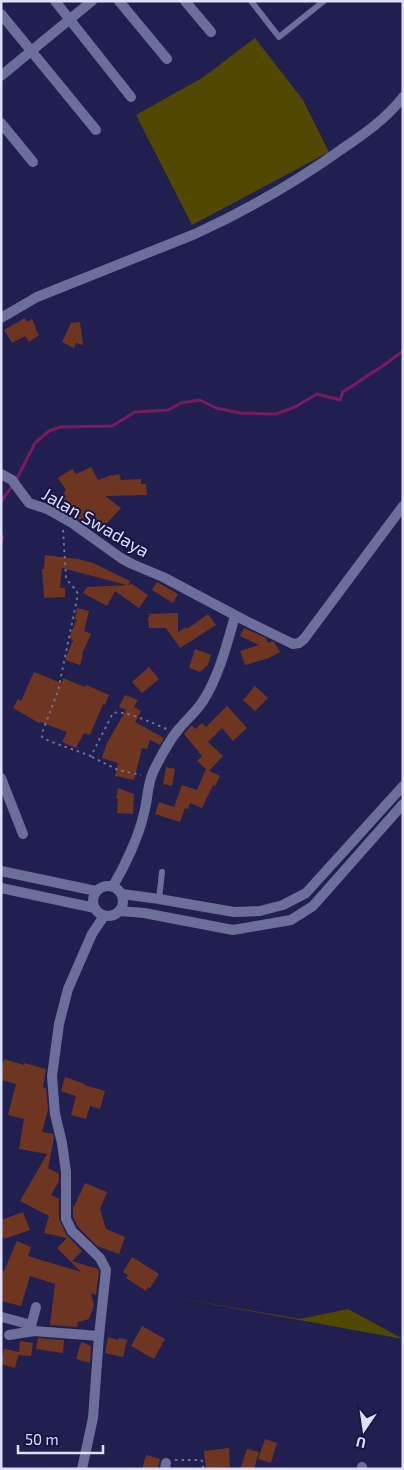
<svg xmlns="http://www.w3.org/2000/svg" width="404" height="1470" viewBox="0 0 404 1470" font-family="'Exo 2',sans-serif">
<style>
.green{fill:#514803}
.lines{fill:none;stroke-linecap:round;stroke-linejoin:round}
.stream{stroke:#781b60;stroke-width:3}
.building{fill:#6e3621}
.path{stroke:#6f6f98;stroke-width:2;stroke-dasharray:2.5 4;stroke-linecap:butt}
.service{stroke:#6c6f9a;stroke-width:6}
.minor{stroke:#6c6f9a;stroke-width:10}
.labels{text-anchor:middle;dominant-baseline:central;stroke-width:4;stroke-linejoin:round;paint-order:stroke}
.street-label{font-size:18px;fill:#dcdffe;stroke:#181544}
</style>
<rect width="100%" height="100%" fill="#211f4f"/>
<g class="green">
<path d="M255 38 303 100 329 152 192 225 136 115 202 78Z"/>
<path d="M167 1296 300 1319 348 1309 403 1339Z"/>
</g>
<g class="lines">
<g class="stream">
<path d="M16 480 35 443 49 431 60 427 112 426 135 412 168 410 181 403 200 400 216 408 240 413 276 414 295 407 317 394 340 400 343 392 387 363 403 351"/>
<path d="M1 502 12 486"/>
<path d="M1 534 3 538 1 543"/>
</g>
</g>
<g class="building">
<path d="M25 318 27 322 32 319 36 328H35L39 335 29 342 25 336 12 343 4 330Z"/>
<path d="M80 322 83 345 76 343 74 348 62 342 71 323Z"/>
<path d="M91 467 98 480 112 475V476L119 474 121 480 141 479V484H146L147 495 105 496 121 508 98 533 76 517 55 506 66 490 58 478 72 469 76 474Z"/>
<path d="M45 555 78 559 93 563 130 581 128 585 132 584 148 595 139 608 115 591 107 606 83 593 87 587 127 585 62 568 60 588H65V597L44 598 42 569H44Z"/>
<path d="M157 582 178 594 173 603 152 590Z"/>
<path d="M77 608 89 611 84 631 91 634 82 654 83 655 80 665 65 660 73 640 69 638 77 619H75Z"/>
<path d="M178 613V632L186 627 187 629 208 614 216 625 180 648 166 628H149L148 617 151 616 148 614Z"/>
<path d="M244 628 266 638 268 643 272 641 274 642 280 652 269 658 245 665 240 651 259 645 240 636Z"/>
<path d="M195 649 211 655 208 665 200 672 189 668Z"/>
<path d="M149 667 159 679 142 693 132 682Z"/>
<path d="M34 672 61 683 63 678 85 687 86 685 109 695 105 705 103 704 90 735 84 733 76 748 62 742 67 732 40 722 39 723 13 708 18 699 21 701Z"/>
<path d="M255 686 268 698 255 711 243 700Z"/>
<path d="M125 695 138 700 134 707 141 711 135 722 164 738 160 745 150 740 147 749 142 748 134 780 115 776 118 763 102 758 107 743 126 710 119 707Z"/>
<path d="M227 706 247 728 233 741 222 728 208 742 223 756 209 771 220 776 215 786 213 785 202 808 190 803 188 809 185 808 180 822 155 814 159 802 174 807 182 785 197 790 206 769 197 761 202 756 184 734 192 725 195 729 202 723 206 727Z"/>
<path d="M166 767 175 769 172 786 163 784Z"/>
<path d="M118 788 134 794 133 814 117 813 118 799 116 798Z"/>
<path d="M4 1059 24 1065V1063L46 1069 43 1087 46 1088 48 1110 42 1132 53 1134 54 1138 48 1168 59 1174V1181L51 1195 59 1199V1219L66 1234 82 1251 72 1261 98 1269 99 1271 96 1295 91 1293 94 1305 89 1319 78 1322 77 1327 50 1325 55 1284 46 1281 30 1276 21 1306 1 1301V1270L4 1271 17 1241 31 1247 28 1256 81 1272 57 1248 67 1238 44 1233 49 1216 20 1201 47 1154 19 1149 24 1119 8 1115 16 1084 1 1080V1070Z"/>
<path d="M65 1077 85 1084 84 1085 105 1091 100 1109 90 1106 86 1119 71 1115 76 1096 61 1091Z"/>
<path d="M85 1183 107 1192 100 1209 106 1229 125 1237 119 1254 97 1246 78 1227 73 1217V1206L74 1207Z"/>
<path d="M23 1212 30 1230 4 1239 1 1232V1220Z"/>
<path d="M132 1257 159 1274 150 1288 148 1287 146 1291 126 1278 128 1275 123 1272Z"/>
<path d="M142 1326 165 1339 154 1359 131 1346Z"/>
<path d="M108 1337 118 1340 119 1338 127 1340 123 1357 105 1353Z"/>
<path d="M38 1338 64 1340 63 1353 36 1349Z"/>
<path d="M20 1341 33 1343 31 1356 18 1355 19 1352 15 1368 1 1364 4 1349 19 1352Z"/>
<path d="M81 1342 91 1346 90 1363 76 1359Z"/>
<path d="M265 1439 277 1443 271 1463 258 1459Z"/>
<path d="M229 1448 230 1467 206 1469 204 1451Z"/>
<path d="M247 1449 259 1452 254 1469H240Z"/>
<path d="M146 1455 160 1459 158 1469H142Z"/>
</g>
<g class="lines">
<g class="path">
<path d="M63 530 66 577C69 584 75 587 78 594L58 691 42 733V737L49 741 91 756 113 713C126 710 154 724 167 729"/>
<path d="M92 757 118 770 141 775"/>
<path d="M175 1460H201L203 1462V1469"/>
</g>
<g class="service">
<path d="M251 1 279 37 324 1"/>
<path d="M159 899 162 872"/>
</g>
<g class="minor">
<path d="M55 1 131 97"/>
<path d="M119 1 167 59"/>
<path d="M185 1 211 32"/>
<path d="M1 14 96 130"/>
<path d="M1 76 92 1"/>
<path d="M1 123 33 162"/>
<path d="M1 318 37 297 195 234C247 210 296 182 342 149 364 134 386 119 403 97"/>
<path d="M1 474 12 480 29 503 47 509 72 523 121 558 132 564 163 577 246 621 293 644 299 643 304 639 403 506"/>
<path d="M1 778 23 834"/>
<path d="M1 871 96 891"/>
<circle cx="108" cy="901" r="15"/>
<path d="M113 886C125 866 139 836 144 813 148 799 147 786 153 772 160 758 168 742 178 730 186 720 196 712 203 701 219 676 227 644 235 616"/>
<path d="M1 888 95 908"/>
<path d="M122 894 159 899 234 912 260 911 283 905 306 893 403 786"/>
<path d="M120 911 144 913 233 930 291 920 313 906 403 804"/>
<path d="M1 1318 2 1317 31 1325"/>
<path d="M30 1330 36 1307"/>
<path d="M9 1335 34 1331 99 1336"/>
<path d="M82 1469 93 1418 99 1336 106 1270 100 1258 72 1231 66 1219V1172L62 1143 55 1114 52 1076 59 1024 68 989 92 934 104 916"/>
<path d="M165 1469 166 1463"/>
<path d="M362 1469V1467"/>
</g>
</g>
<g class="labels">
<g class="street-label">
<text transform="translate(96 522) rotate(30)">Jalan Swadaya</text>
</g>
</g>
<rect width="404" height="1470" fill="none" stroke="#dcdffe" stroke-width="5"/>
<g transform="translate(364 1430) rotate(193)" stroke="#181544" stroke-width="4" paint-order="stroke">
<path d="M0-4L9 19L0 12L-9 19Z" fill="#dcdffe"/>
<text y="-8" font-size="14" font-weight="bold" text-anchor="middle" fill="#dcdffe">U</text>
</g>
<path d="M18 1445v8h85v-8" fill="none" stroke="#dcdffe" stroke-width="2.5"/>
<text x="25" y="1445" font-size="15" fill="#dcdffe" stroke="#181544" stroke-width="4" paint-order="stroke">50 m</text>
</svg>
